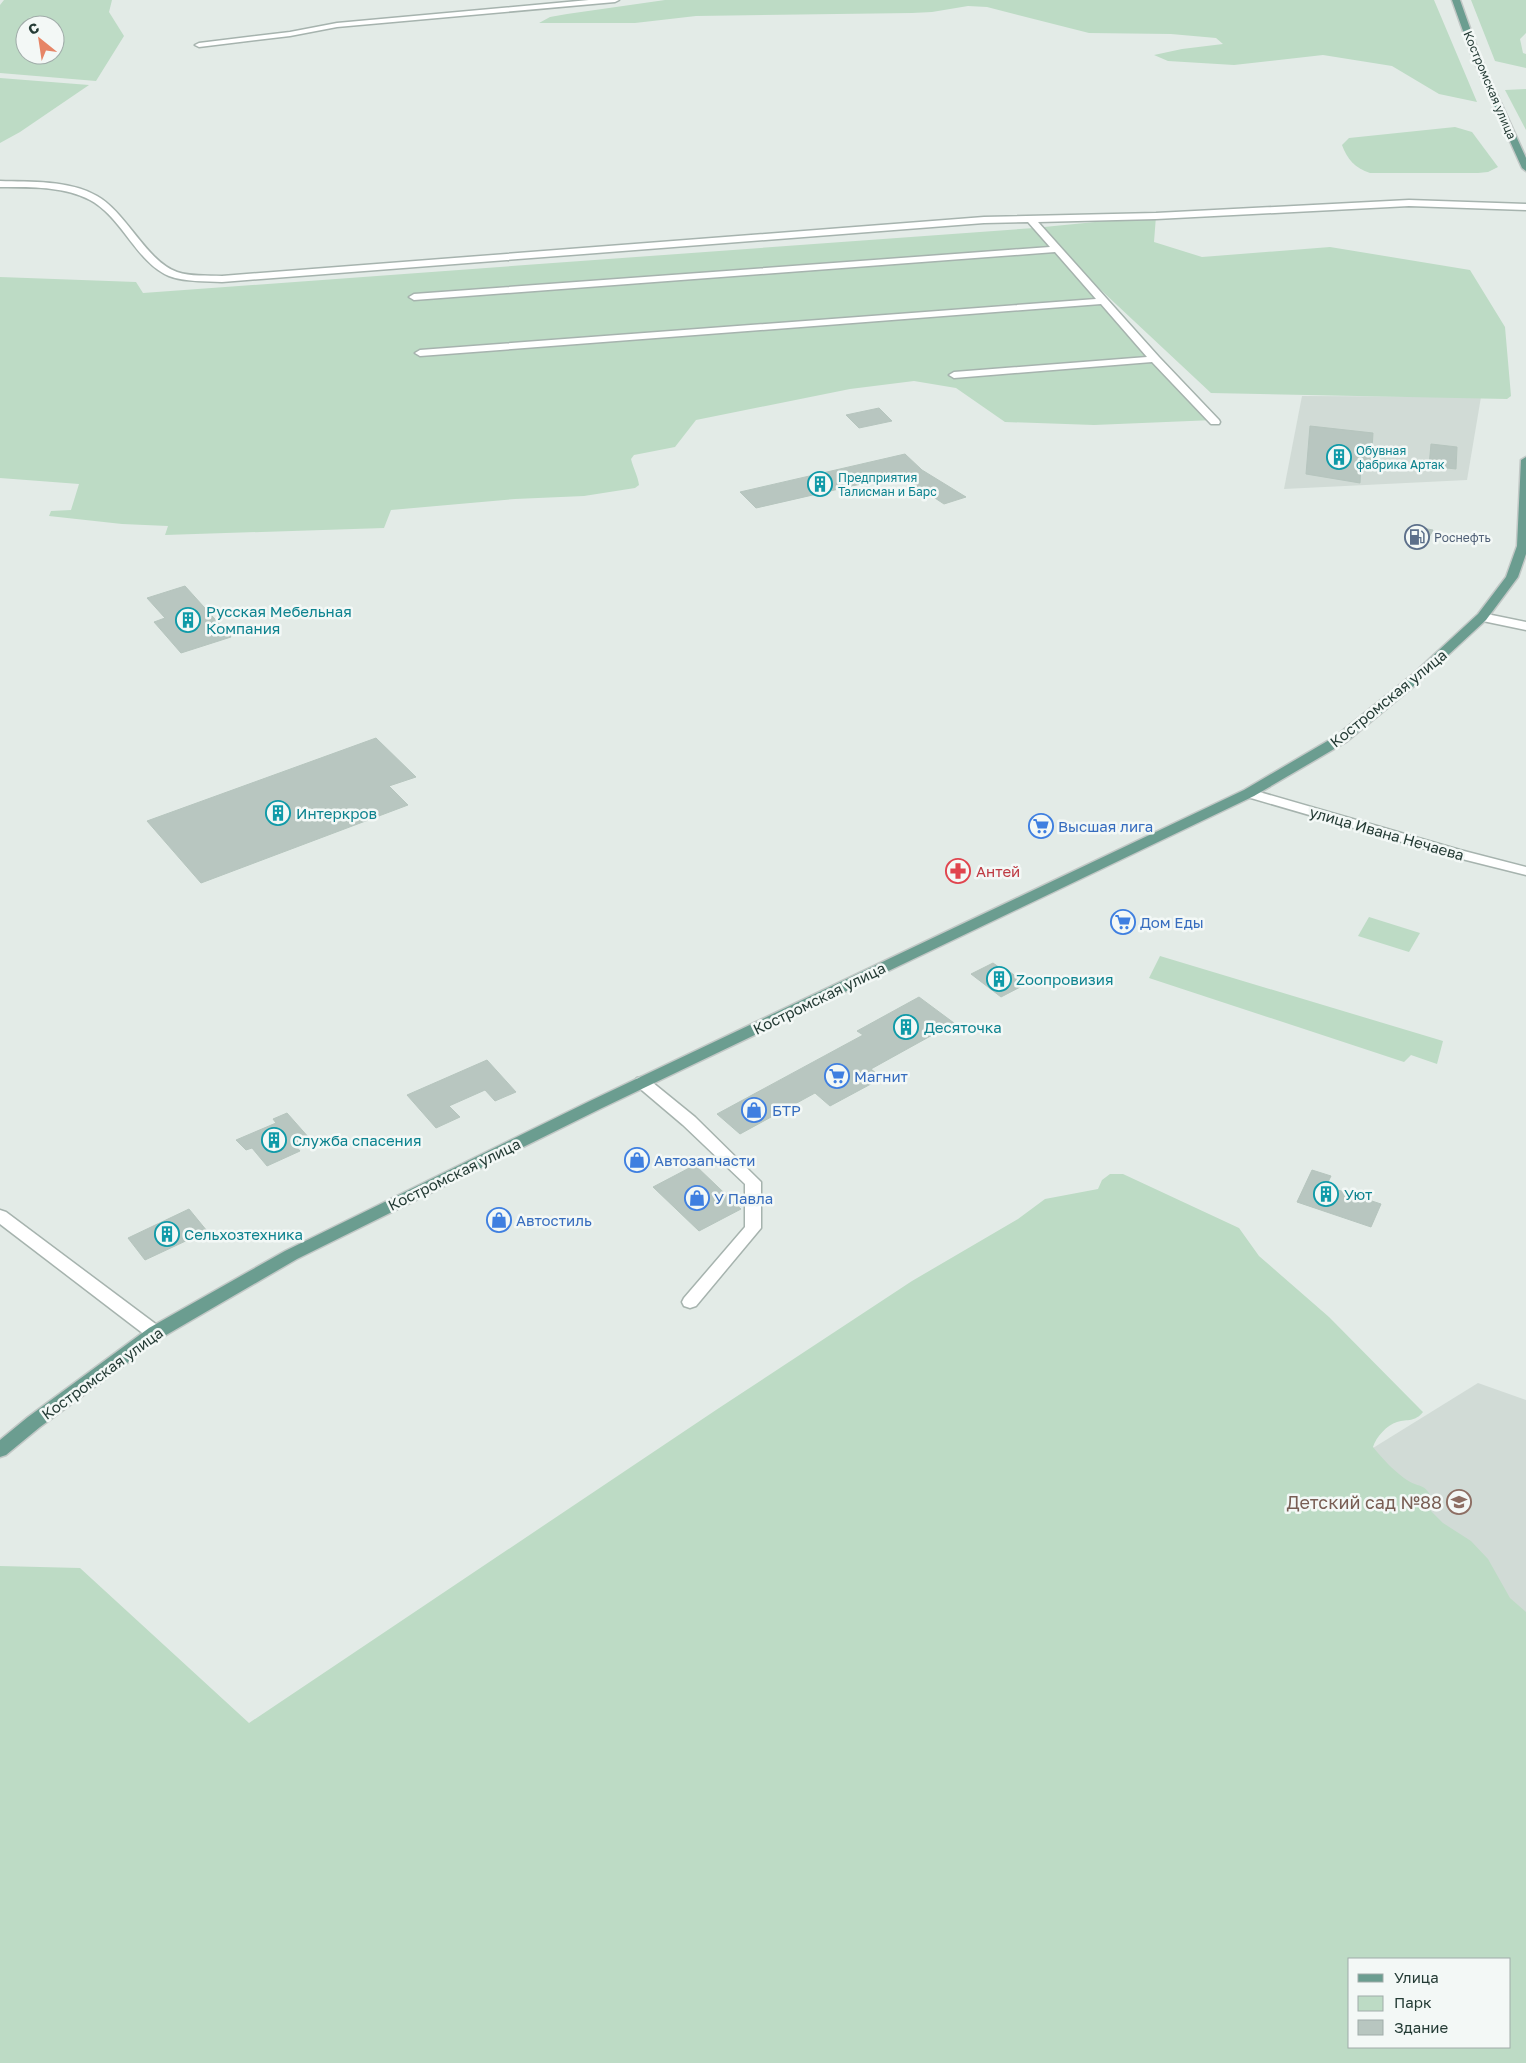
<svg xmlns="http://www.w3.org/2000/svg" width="1526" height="2063" viewBox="0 0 1526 2063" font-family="'Golos Text',sans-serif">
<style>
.built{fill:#d1dbd6}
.green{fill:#bddbc5;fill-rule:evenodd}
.building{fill:#b8c6c0;stroke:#b6c5be}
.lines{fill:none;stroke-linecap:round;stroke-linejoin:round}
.street-casing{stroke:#a6b3ae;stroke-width:3}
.primary-casing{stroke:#c2c8c6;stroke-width:3}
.street{fill:#fff;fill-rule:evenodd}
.primary{fill:#6b9d90;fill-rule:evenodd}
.labels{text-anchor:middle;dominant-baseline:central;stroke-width:5;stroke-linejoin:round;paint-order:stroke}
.far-street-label{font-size:12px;fill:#243b35;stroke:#f3f8f6}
.far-culture-label{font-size:12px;fill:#0d838f;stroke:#f3f8f6;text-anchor:start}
.far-service-label{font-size:12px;fill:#4e5e75;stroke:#f3f8f6;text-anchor:start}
.culture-label{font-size:15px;fill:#0d838f;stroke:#f3f8f6;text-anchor:start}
.street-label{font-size:15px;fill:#243b35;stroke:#f3f8f6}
.shop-label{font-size:15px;fill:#366cbe;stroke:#f3f8f6;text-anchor:start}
.health-label{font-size:15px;fill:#be3a42;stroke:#f3f8f6;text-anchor:start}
.near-education-label{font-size:18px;fill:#785e54;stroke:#f3f8f6;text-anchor:end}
</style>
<rect width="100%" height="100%" fill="#e3ebe7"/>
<g class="built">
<path d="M1302 396 1481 397 1467 480 1284 489Z"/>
<path d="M1478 1383 1526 1400V1614L1352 1461Z"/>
</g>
<g class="green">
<path d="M4 0H112L109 12 124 36 96 81 0 73V5ZM25 25H55V55H25Z"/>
<path d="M665 0H1434L1477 102 1439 94 1392 66 1323 55 1234 65 1168 61 1154 55 1182 49 1223 44 1216 38 1171 34 1089 33 987 7 968 6 932 12 912 13 696 16 635 23H539L550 17 567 14Z"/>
<path d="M1471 0H1526V33L1520 39 1523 53 1526 54V68L1495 61Z"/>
<path d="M0 78 89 85 20 132 0 143Z"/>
<path d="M1526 89V130L1505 90Z"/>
<path d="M1455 127 1472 132 1498 167 1488 172 1478 173H1370C1355 168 1347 159 1342 145L1349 138Z"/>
<path d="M1156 216 1154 242 1202 257 1330 247 1470 270 1505 327 1511 396 1507 399 1211 393 1041 234 1214 420 1094 425 1005 422 956 388 914 381 850 389 696 420 675 447 634 455 631 459C633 468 638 476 639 485L635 488 584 496 515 499 391 510 384 528 165 535 168 526 122 524 49 516 51 511 71 510 79 484 0 478V277L136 282 143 293 1034 228Z"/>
<path d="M1369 917 1420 933 1409 952 1358 936Z"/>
<path d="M1160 956 1443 1041 1437 1064 1411 1055 1404 1062 1149 978Z"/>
<path d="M1110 1174H1123L1239 1228 1259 1256 1329 1317 1418 1407 1423 1412C1415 1422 1408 1419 1397 1422 1387 1425 1376 1437 1373 1447 1383 1459 1392 1469 1404 1478 1418 1489 1426 1481 1433 1502L1430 1510 1443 1523 1471 1541 1488 1559 1510 1598 1526 1612V2063H0V1566L80 1568 249 1723 719 1408 912 1281 1018 1219 1045 1199 1098 1189 1102 1180ZM1350 1959H1510V2047H1350Z"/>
</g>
<g class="building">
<path d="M879 408 892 421 859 428 846 415Z"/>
<path d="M1310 426 1373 433 1371 465H1361L1360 483 1306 474Z"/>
<path d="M1431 444 1457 447 1456 469 1429 466Z"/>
<path d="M905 454 922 470 966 497 944 504 900 475 756 508 740 492Z"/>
<path d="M1417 527 1433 530 1424 547 1408 544Z"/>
<path d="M185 586 231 637 181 653 154 622 165 618 147 598Z"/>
<path d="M376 738 416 777 389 786 408 805 201 883 147 821Z"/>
<path d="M993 963 1003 970 1006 969 1026 984 1001 997 971 974Z"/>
<path d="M919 997 954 1023 871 1069 882 1078 830 1106 815 1093 740 1134 717 1114 863 1035 857 1031Z"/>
<path d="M487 1060 516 1092 495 1101 485 1090 449 1106 460 1117 436 1128 407 1095Z"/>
<path d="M287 1113 310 1139 296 1146 300 1151 267 1166 252 1148 246 1150 236 1140 276 1123 273 1119Z"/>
<path d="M695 1165 741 1209 699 1231 653 1187Z"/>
<path d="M1312 1170 1331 1176 1326 1186 1381 1204 1371 1227 1297 1202Z"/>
<path d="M189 1209 207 1231 145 1260 128 1238Z"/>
</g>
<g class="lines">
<defs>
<g id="street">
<path d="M589 0H619L615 2 337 27 290 36 199 47 195 45 199 43 290 32 337 23Z"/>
<path d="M0 181C30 182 70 180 97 196 127 213 146 261 177 272 190 277 208 275 222 276L984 217 1156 213 1409 200 1526 204V210L1409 206 1156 219 1038 222 1159 357 1219 420 1220 422 1219 424H1211L1152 362 954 378 949 375 954 372 1147 357 1101 304 420 356 415 353 420 350 1096 299 1055 252 414 300 409 297 414 294 1050 247 1028 222 984 223 222 282C205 281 185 282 169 276 137 263 122 217 90 200 64 186 28 187 0 187Z"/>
<path d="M1482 613 1526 622V630L1478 620 1476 617Z"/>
<path d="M1249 789 1460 850 1526 867V875L1450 856 1244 796 1242 793Z"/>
<path d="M642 1077 647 1078 695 1117 761 1182V1228L696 1306 690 1308 684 1306 682 1302 684 1298 745 1227V1184L683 1125 637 1086 634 1082 637 1078Z"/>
<path d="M0 1210 6 1212 161 1328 164 1333 161 1338 155 1339 149 1338 0 1224Z"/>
</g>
<g id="primary">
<path d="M1452 0H1460L1481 59 1526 158V171L1522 168 1473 59Z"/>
<path d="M1526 457V554L1518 577 1486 620 1420 681 1346 742 1254 796 602 1108 297 1259 161 1338 40 1427 6 1455 0 1457V1440L28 1417 149 1328 285 1251 592 1100 1244 790 1336 736 1412 675 1478 614 1506 577 1517 546 1521 460Z"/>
</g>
</defs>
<use href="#street" class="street-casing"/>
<use href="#primary" class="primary-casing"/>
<use href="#street" class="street"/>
<use href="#primary" class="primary"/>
</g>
<defs>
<symbol id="building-ring" viewBox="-11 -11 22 22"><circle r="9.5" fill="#f3f8f6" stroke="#0f9aa8" stroke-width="1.5"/><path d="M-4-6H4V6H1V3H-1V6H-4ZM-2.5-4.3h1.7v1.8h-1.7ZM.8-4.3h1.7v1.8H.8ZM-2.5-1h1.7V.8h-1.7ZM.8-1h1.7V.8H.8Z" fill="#0f9aa8"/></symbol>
<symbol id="fuel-ring" viewBox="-11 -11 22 22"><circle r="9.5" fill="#f3f8f6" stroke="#5c6f8a" stroke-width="1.5"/><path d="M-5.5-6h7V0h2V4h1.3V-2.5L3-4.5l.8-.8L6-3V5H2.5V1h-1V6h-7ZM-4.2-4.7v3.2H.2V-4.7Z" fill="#5c6f8a"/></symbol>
<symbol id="supermarket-ring" viewBox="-11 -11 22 22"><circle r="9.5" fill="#f3f8f6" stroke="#3f7fe0" stroke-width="1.5"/><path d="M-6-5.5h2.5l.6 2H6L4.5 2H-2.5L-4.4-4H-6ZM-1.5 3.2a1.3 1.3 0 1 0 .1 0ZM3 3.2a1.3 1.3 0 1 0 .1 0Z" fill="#3f7fe0"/></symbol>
<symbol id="pharmacy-ring" viewBox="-11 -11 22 22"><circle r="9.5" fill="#f3f8f6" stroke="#e0444e" stroke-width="1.5"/><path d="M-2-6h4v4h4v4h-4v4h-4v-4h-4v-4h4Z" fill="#e0444e"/></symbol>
<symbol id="shop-ring" viewBox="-11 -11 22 22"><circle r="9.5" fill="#f3f8f6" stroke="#3f7fe0" stroke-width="1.5"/><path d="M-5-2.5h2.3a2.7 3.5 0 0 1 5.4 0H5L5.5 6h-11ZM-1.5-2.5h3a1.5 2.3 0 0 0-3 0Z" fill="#3f7fe0"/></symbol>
<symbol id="school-ring" viewBox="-11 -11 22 22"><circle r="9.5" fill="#f3f8f6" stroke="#8d6e63" stroke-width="1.5"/><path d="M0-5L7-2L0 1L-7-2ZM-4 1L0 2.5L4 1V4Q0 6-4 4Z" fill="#8d6e63"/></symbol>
</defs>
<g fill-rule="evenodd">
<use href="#building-ring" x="1325" y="443" width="28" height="28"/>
<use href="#building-ring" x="806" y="470" width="28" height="28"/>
<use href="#fuel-ring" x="1403" y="523" width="28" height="28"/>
<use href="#building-ring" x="174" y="606" width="28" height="28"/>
<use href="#building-ring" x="264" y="799" width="28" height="28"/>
<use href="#supermarket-ring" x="1027" y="812" width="28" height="28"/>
<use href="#pharmacy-ring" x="944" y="857" width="28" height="28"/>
<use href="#supermarket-ring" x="1109" y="908" width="28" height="28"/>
<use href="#building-ring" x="985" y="965" width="28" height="28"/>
<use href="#building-ring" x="892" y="1013" width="28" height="28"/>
<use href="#supermarket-ring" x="823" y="1062" width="28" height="28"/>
<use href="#shop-ring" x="740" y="1096" width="28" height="28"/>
<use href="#building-ring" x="260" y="1126" width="28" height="28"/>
<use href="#shop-ring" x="623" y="1146" width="28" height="28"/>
<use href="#building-ring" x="1312" y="1180" width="28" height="28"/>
<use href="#shop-ring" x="683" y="1184" width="28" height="28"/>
<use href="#shop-ring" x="485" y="1206" width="28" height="28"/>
<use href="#building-ring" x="153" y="1220" width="28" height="28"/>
<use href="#school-ring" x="1445" y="1488" width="28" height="28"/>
</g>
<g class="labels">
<g class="far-street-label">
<text transform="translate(1490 85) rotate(67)">Костромская улица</text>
</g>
<g class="far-culture-label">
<text x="1356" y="450">Обувная<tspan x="1356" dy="14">фабрика Артак</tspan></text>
<text x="838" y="477">Предприятия<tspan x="838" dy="14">Талисман и Барс</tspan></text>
</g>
<g class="far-service-label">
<text x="1434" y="537">Роснефть</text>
</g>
<g class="culture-label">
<text x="206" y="611">Русская Мебельная<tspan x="206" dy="17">Компания</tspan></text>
<text x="296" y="813">Интеркров</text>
<text x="1016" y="979">Zоопровизия</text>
<text x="924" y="1027">Десяточка</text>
<text x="292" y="1140">Служба спасения</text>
<text x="1344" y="1194">Уют</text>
<text x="184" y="1234">Сельхозтехника</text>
</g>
<g class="street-label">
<text transform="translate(1388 698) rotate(-39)">Костромская улица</text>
<text transform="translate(1387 833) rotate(16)">улица Ивана Нечаева</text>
<text transform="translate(819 998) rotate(-26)">Костромская улица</text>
<text transform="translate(454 1174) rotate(-26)">Костромская улица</text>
<text transform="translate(102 1373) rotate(-36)">Костромская улица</text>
</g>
<g class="shop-label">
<text x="1058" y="826">Высшая лига</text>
<text x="1140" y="922">Дом Еды</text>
<text x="854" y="1076">Магнит</text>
<text x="772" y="1110">БТР</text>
<text x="654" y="1160">Автозапчасти</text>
<text x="714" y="1198">У Павла</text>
<text x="516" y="1220">Автостиль</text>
</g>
<g class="health-label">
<text x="976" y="871">Антей</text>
</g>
<g class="near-education-label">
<text x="1442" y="1502">Детский сад №88</text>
</g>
</g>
<rect x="1348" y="1958" width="162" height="90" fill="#f3f8f6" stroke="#a0aca9"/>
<rect x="1358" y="1974" width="25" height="8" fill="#6b9d90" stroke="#a0aca9"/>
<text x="1394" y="1983" font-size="15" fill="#243b35">Улица</text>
<rect x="1358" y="1996" width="25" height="15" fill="#bddbc5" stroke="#a0aca9"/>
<text x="1394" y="2008" font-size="15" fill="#243b35">Парк</text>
<rect x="1358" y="2020" width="25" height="15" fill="#b8c6c0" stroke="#a0aca9"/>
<text x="1394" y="2033" font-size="15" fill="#243b35">Здание</text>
<g transform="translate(40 40) rotate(330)"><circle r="24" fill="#f3f8f6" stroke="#a0aca9"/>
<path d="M0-4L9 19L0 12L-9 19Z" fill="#e68566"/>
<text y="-8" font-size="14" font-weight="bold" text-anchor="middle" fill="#243b35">С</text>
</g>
</svg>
